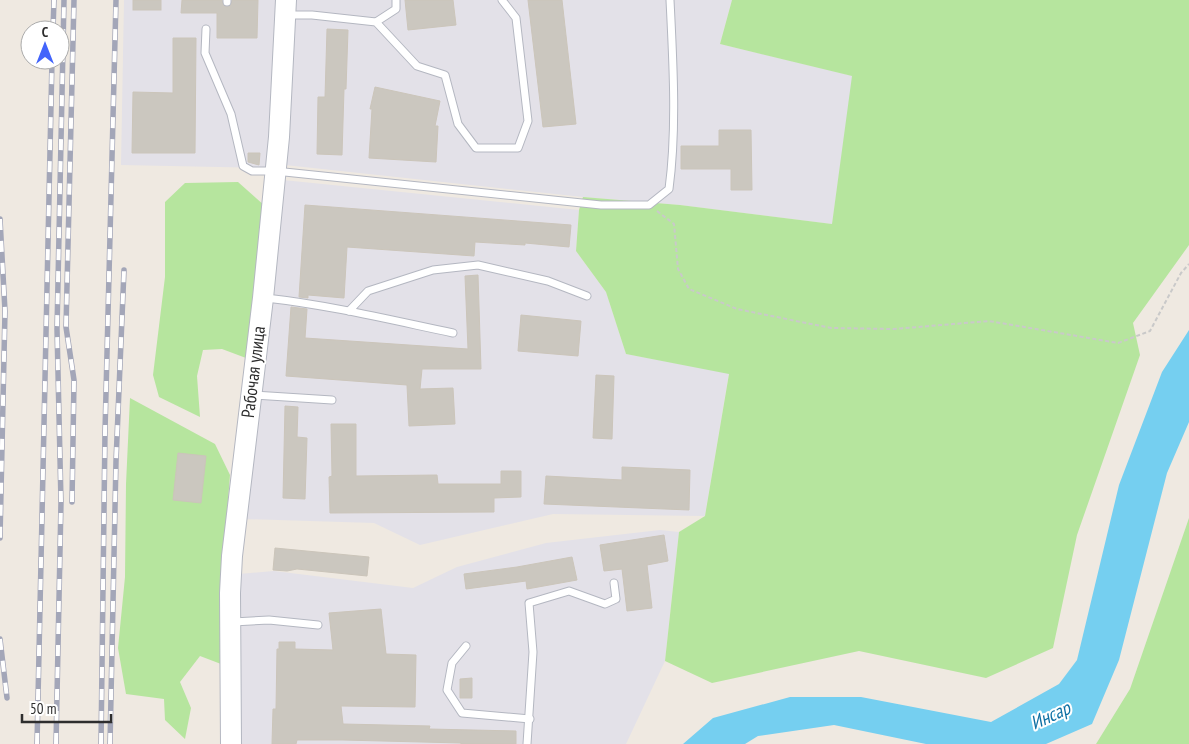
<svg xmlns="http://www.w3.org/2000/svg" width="1189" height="744" viewBox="0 0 1189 744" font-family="'PT Sans Narrow',sans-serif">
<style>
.industrial{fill:#e3e1e8}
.green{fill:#b6e59e}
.water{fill:#75cff0}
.building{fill:#cbc7bf;stroke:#cbc5ba}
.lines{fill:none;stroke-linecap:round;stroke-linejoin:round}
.lane-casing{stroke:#b4b7c1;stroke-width:9}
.secondary-casing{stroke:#b4b7c1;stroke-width:22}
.path{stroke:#c9c9c9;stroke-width:2;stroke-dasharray:4 2.5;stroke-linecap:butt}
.lane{stroke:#fff;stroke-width:7}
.secondary{stroke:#fff;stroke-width:20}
.rail-casing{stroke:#a3a6b8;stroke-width:5.5}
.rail{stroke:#fff;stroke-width:4;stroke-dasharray:11;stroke-linecap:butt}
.labels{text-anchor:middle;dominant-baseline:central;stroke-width:4;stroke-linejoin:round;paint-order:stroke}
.street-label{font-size:18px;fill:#2e2e2e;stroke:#fff}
.water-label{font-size:19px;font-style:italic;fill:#0d6fa3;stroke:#fff}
</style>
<rect width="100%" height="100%" fill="#efe9e1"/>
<g class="industrial">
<path d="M124 0H277L268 168 121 165Z"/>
<path d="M293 0H732L720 44 853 76 832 224 680 205 583 197 285 165Z"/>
<path d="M283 180 579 210 576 251 606 292 626 354 729 373 705 516 553 514 420 545 374 523 243 519Z"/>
<path d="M660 530 679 532 665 661 626 744H239L238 574 274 571 413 588 457 567 546 543Z"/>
</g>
<g class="green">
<path d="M732 0H1189V245L1133 323 1140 355 1077 535 1053 648 986 678 859 651 712 683 665 661 679 532 705 516 729 374 626 354 606 292 576 251 579 210 583 197 680 205 832 224 852 76 720 44Z"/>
<path d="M238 182 265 206 246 358 222 349 203 350 197 376 200 417 159 397 153 375 165 277V202L185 183Z"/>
<path d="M130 398 215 444 230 475 222 579 221 664 200 656 180 682 191 708 185 739 165 720 164 699 126 694 118 648 125 577 126 484Z"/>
<path d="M1189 518V744H1096L1130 689Z"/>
</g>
<path class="water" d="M1189 330V422L1167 473 1119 660 1092 724 1046 744H926L834 725 758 736 745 744H683L713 718 790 697H861L991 722 1059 684 1077 660 1119 485 1162 372Z"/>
<g class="building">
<rect x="133" y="0" width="28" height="10"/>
<path d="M182 0H222L223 5 227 7 231 5 232 0H258L257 38H217V13H181Z"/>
<path d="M405 0H453L456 25 408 30Z"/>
<path d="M528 0H562L576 124 543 127Z"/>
<path d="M327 29 348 30 346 89H344L342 155 317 154 318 97H325Z"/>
<path d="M173 38H196L195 153H132L133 92 173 93Z"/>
<path d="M375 87 440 101 435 126H438L436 162 369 158 372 109H370Z"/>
<path d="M719 130H751L752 190H731V169H681V146H719Z"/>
<path d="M248 153H260L259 165 248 162Z"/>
<path d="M305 205 571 225 569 247 525 243V245L475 242 474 256 347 247 344 298 308 295V298L299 297Z"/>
<path d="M478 275 481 369H422L420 389 453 388 455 424 409 426 407 385 286 376 291 307 307 309 305 338 468 349 465 276Z"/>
<path d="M521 315 581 321 578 356 518 351Z"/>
<path d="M596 375 614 376 612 439 593 438Z"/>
<path d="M285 406 298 407 297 437 307 438 305 499 283 498Z"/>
<path d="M331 424H356V476L437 475 438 484H501V471H521V497L494 498V512L330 513 329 477 332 476Z"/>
<path d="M178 453 206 456 201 503 173 500Z"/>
<path d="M622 467 690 470 689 510 544 504 546 476 622 480Z"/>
<path d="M664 535 668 561 647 565 652 608 627 611 622 569 604 571 600 545Z"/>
<path d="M275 548 369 557 367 576 297 569 287 571 273 570Z"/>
<path d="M572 557 577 580 527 589 526 581 466 589 464 574 517 567Z"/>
<path d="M381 609 386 654 416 655 415 707 341 706 343 724 430 726 429 729 516 731V744H461V743L343 740H297L296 744H272L273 709H276L277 649H279V642H295V649L333 650 329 613Z"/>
<path d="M472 678V698H460V679Z"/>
</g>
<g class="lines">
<defs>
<g id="lane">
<path d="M227 2V0"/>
<path d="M286 15H312L376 22 417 66 445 75 458 124 476 148H518L528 121 516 18 502 0"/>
<path d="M376 22 396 9V0"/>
<path d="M206 29 205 53 231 114 243 166 252 171H275L601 205H649L669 189C677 129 673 61 670 0"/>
<path d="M266 298C329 305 391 320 453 333"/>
<path d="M349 311 368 291 433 270 478 265 548 281 587 296"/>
<path d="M253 395 332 400"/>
<path d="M233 622 269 620 318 625"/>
<path d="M466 646 452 663 447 690 462 713 530 719"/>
<path d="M527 744 533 652 529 603 569 591 605 604 616 599 614 583"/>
</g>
<path id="secondary" d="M231 744 230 593 232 556 263 298 279 137 286 0"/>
</defs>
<use href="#lane" class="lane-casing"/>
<use href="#secondary" class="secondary-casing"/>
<path class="path" d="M657 211 674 224 678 269 689 289 737 309 831 328 894 329 989 321 1118 343 1150 331 1181 273 1189 264"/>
<use href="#lane" class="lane"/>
<use href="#secondary" class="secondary"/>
<defs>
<g id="rail">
<path d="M53 30 54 0"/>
<path d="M0 219 5 311 0 538"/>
<path d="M72 502 74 380 66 327 74 0"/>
<path d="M0 639 7 698"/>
<path d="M37 744 52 60"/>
<path d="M56 744 61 502 57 329 64 0"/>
<path d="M101 744 105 432 116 0"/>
<path d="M110 744 116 461 124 270"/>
</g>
</defs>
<use href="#rail" class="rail-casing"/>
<use href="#rail" class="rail"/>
</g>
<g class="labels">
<g class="street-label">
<text transform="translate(253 372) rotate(-83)">Рабочая улица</text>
</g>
<g class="water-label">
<text transform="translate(1050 715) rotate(-25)">Инсар</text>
</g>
</g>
<g transform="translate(45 45)"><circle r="24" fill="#ffffff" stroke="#ababab"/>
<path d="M0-4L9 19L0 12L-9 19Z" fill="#4264fb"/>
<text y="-8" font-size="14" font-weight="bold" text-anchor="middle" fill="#2e2e2e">С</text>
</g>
<path d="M22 714v8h89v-8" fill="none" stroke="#2e2e2e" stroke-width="2.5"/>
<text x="30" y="714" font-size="15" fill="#2e2e2e" stroke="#ffffff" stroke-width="4" paint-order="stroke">50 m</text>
</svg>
